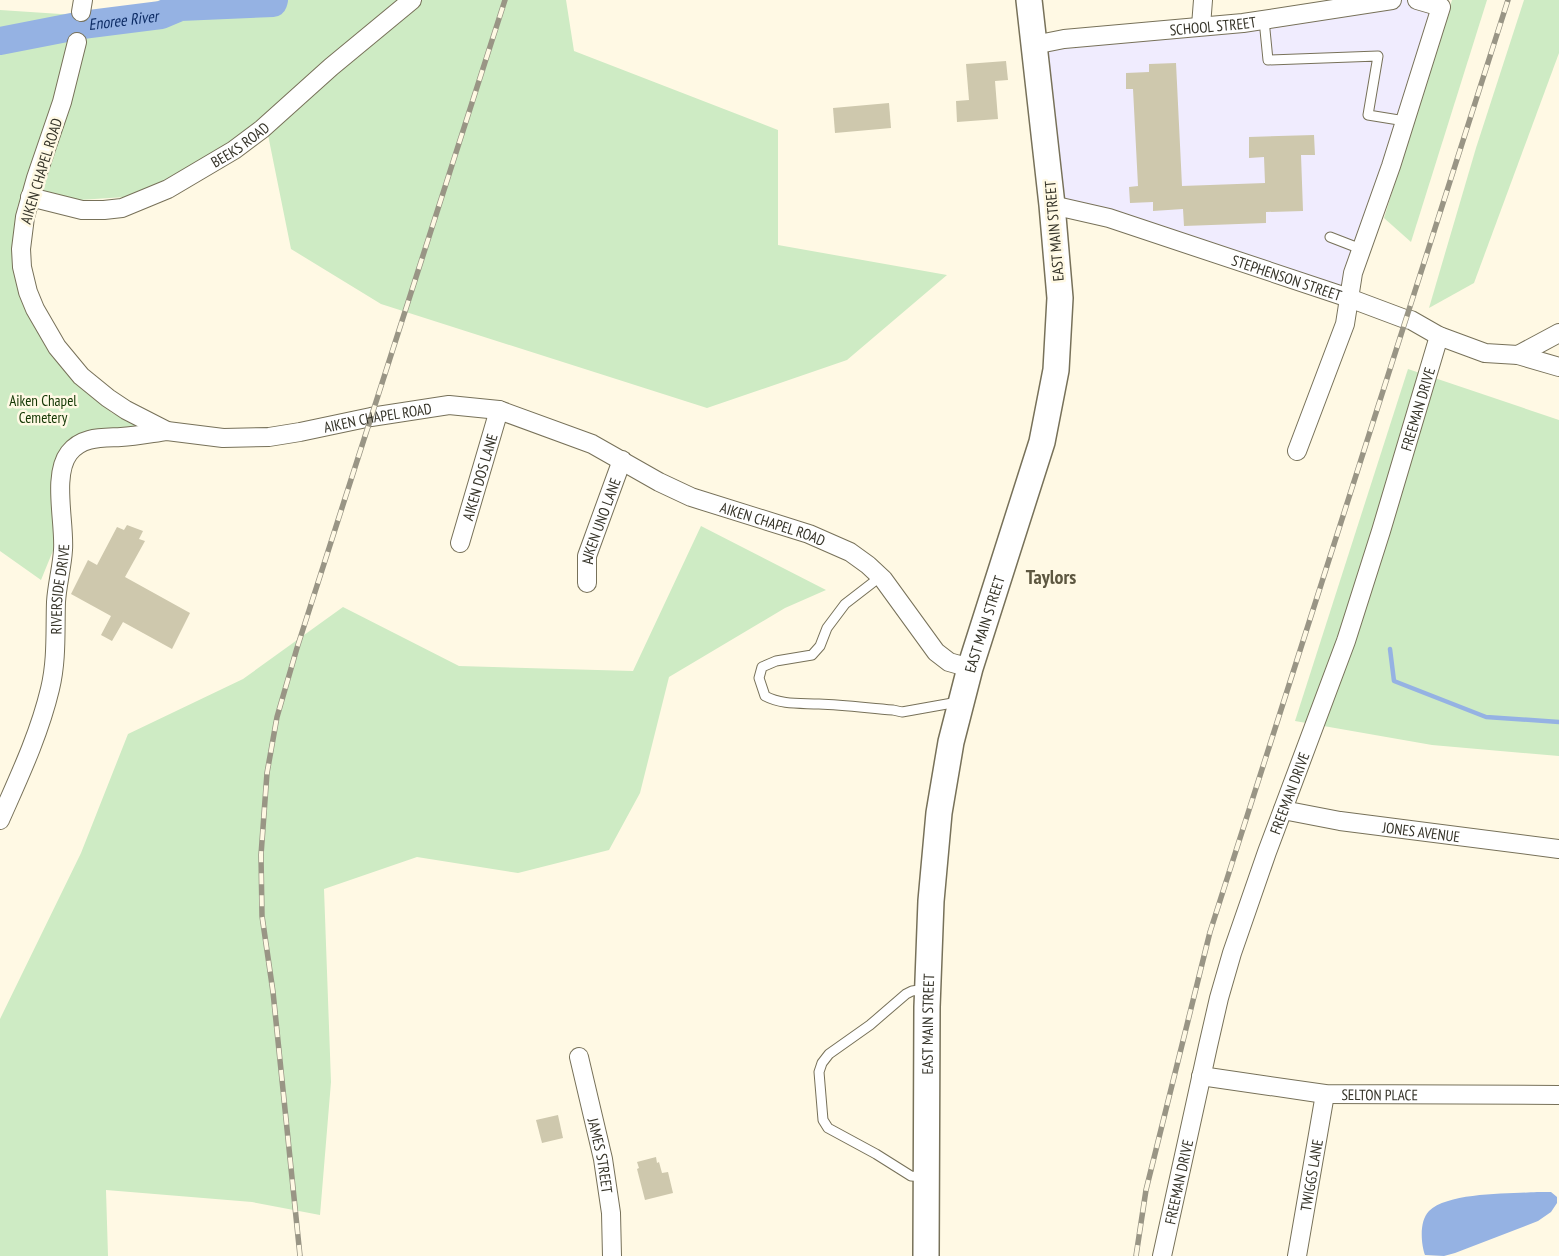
<svg xmlns="http://www.w3.org/2000/svg" width="1559" height="1256" viewBox="0 0 1559 1256" font-family="'PT Sans Narrow',sans-serif">
<style>
.education{fill:#f0ecfe}
.green{fill:#ceebc4}
.water{fill:#95b2e3}
.lines{fill:none;stroke-linecap:round;stroke-linejoin:round}
.stream{stroke:#95b2e3;stroke-width:4.5}
.river{stroke:#95b2e3;stroke-width:28}
.building{fill:#cec8ad}
.lane-casing{stroke:#777159;stroke-width:11}
.street-casing{stroke:#777159;stroke-width:20}
.secondary-casing{stroke:#777159;stroke-width:28}
.lane{stroke:#fff;stroke-width:9}
.street{stroke:#fff;stroke-width:18}
.secondary{stroke:#fff;stroke-width:25}
.rail-casing{stroke:#999585;stroke-width:5.5}
.rail{stroke:#fff9e4;stroke-width:4;stroke-dasharray:11;stroke-linecap:butt}
.labels{text-anchor:middle;dominant-baseline:central;stroke-width:5;stroke-linejoin:round;paint-order:stroke}
.street-label{font-size:15px;fill:#353328;stroke:#fff9e4}
.park-label{font-size:15px;fill:#143704;stroke:#fff9e4}
.water-label{font-size:16px;font-style:italic;fill:#0d2c65;stroke:#fff9e4}
.district-label{font-size:20px;font-weight:bold;fill:#5d5740;stroke:#fff9e4}
</style>
<rect width="100%" height="100%" fill="#fff9e4"/>
<path class="education" d="M1392 0H1417L1441 7 1349 298 1052 205 1034 45Z"/>
<g class="green">
<path d="M162 0H566L574 51 778 130V245L947 275 847 360 707 408 381 304 291 249 266 125 140 196 18 204 13 244 19 292 39 334 57 361 81 387 112 413 142 427 67 443 59 536 41 580 0 551V10L106 17Z"/>
<path d="M1452 0H1487L1411 242 1384 218Z"/>
<path d="M1524 0H1559V53L1474 283 1429 308 1476 148Z"/>
<path d="M1408 369 1559 420V756L1432 745 1295 721Z"/>
<path d="M701 526 826 590 785 608 669 677 640 793 609 850 518 873 417 857 324 889 331 1082 320 1215 252 1202 106 1190 108 1256H0V1019L81 853 128 734 243 679 343 607 459 666 633 671Z"/>
</g>
<path class="water" d="M1537 1192H1551L1557 1197V1203L1551 1212 1538 1221 1455 1253 1444 1256 1425 1255C1421 1244 1419 1221 1429 1211 1449 1192 1509 1194 1537 1192Z"/>
<g class="lines">
<path class="stream" d="M1390 649 1394 681 1486 717 1559 722"/>
<path class="river" id="s1" d="M0 41 82 25 161 15 180 7 273 3 274 0"/>
</g>
<g class="building">
<path d="M1006 61 1008 80 995 81 998 119 957 122 956 101 969 100 966 64Z"/>
<path d="M1176 63 1182 186 1265 183 1264 157 1249 158V137L1314 135 1315 155H1301L1303 211 1266 212V223L1184 226 1183 209 1153 211V202L1130 203 1129 187 1138 186 1133 89H1126V73L1149 72V64Z"/>
<path d="M889 103 891 128 835 133 833 108Z"/>
<path d="M127 525 143 531 139 539 145 541 125 577 190 613 172 649 123 622 112 641 101 635 111 616 71 594 88 560 97 565 117 527 124 530Z"/>
<path d="M558 1115 563 1138 542 1143 536 1120Z"/>
<path d="M656 1157 657 1163 659 1162 662 1173 668 1172 673 1193 645 1200 637 1169 639 1168 637 1162Z"/>
</g>
<g class="lines">
<defs>
<g id="lane">
<path d="M1264 20 1268 60 1378 56 1368 115 1405 121"/>
<path d="M1330 237 1361 249"/>
<path d="M880 577 845 604 827 628 820 646 812 655 776 661 762 667 759 678 765 696C782 705 800 703 819 704 844 705 868 708 893 710L902 712 958 702"/>
<path d="M925 1177 911 1176 876 1154 828 1128 823 1120 819 1072 822 1063 829 1054 870 1025 906 994 912 991 926 989"/>
</g>
<g id="street">
<path d="M81 12 83 0"/>
<path d="M1201 26 1203 0"/>
<path id="s2" d="M77 42 62 102 36 178 25 217 21 249 22 267 28 292 35 309 57 347 81 376 108 398 126 410 167 431 223 438 269 437 300 432 371 417 449 405 499 410 592 444 659 482 691 497 809 534 850 552 868 565 883 579 936 652 949 662 970 668"/>
<path id="s3" d="M1034 45 1064 39 1243 23 1392 0"/>
<path id="s4" d="M30 197 82 210H104L122 208 168 189 234 150 262 129 331 67 412 0"/>
<path id="s5" d="M1052 205 1109 218 1349 298 1405 319 1411 320 1439 336 1485 353 1518 355 1559 367"/>
<path d="M1518 355 1559 333"/>
<path d="M1297 451 1345 324 1353 273 1391 166 1441 7 1417 0"/>
<path id="s6" d="M460 543 499 410"/>
<path id="s7" d="M587 583V556L622 460"/>
<path id="s8" d="M1283 810 1340 821 1559 849"/>
<path id="s9" d="M0 820C19 777 39 735 50 689 57 660 55 632 56 602 57 585 62 567 63 550 65 523 52 475 69 453 82 436 103 438 121 437 136 436 152 433 167 431"/>
<path id="s10" d="M579 1057 603 1159 611 1213 612 1256"/>
<path id="s11" d="M1201 1076 1325 1094 1559 1095"/>
<path id="s12" d="M1162 1256 1208 1046 1219 998 1232 953 1267 852 1346 641 1381 531 1439 336"/>
<path id="s13" d="M1297 1256 1325 1094"/>
</g>
<g id="secondary">
<path id="s14" d="M926 1256 927 1007 931 901 939 813 951 742 970 668 1042 442 1056 370 1060 298 1052 205 1029 0"/>
</g>
</defs>
<use href="#lane" class="lane-casing"/>
<use href="#street" class="street-casing"/>
<use href="#secondary" class="secondary-casing"/>
<use href="#lane" class="lane"/>
<use href="#street" class="street"/>
<use href="#secondary" class="secondary"/>
<defs>
<g id="rail">
<path d="M300 1256 273 992 262 916 261 855 267 773 277 717 297 648 505 0"/>
<path d="M1136 1256 1146 1190 1210 932 1508 0"/>
</g>
</defs>
<use href="#rail" class="rail-casing"/>
<use href="#rail" class="rail"/>
</g>
<g class="labels">
<g class="street-label">
<text stroke="none"><textPath href="#s3" startOffset="180">SCHOOL STREET</textPath></text>
<text stroke="none"><textPath href="#s4" startOffset="228">BEEKS ROAD</textPath></text>
<text transform="translate(41 171) rotate(-73)">AIKEN CHAPEL ROAD</text>
<text transform="translate(1054 231) rotate(-95)">EAST MAIN STREET</text>
<text stroke="none"><textPath href="#s5" startOffset="246">STEPHENSON STREET</textPath></text>
<text stroke="none"><textPath href="#s12" startOffset="886">FREEMAN DRIVE</textPath></text>
<text stroke="none"><textPath href="#s2" startOffset="674">AIKEN CHAPEL ROAD</textPath></text>
<text stroke="none"><textPath href="#s6" startOffset="69">AIKEN DOS LANE</textPath></text>
<text stroke="none"><textPath href="#s7" startOffset="64">AIKEN UNO LANE</textPath></text>
<text stroke="none"><textPath href="#s2" startOffset="1094">AIKEN CHAPEL ROAD</textPath></text>
<text stroke="none"><textPath href="#s9" startOffset="241">RIVERSIDE DRIVE</textPath></text>
<text stroke="none"><textPath href="#s14" startOffset="638">EAST MAIN STREET</textPath></text>
<text stroke="none"><textPath href="#s12" startOffset="481">FREEMAN DRIVE</textPath></text>
<text stroke="none"><textPath href="#s8" startOffset="140">JONES AVENUE</textPath></text>
<text stroke="none"><textPath href="#s14" startOffset="232">EAST MAIN STREET</textPath></text>
<text stroke="none"><textPath href="#s11" startOffset="180">SELTON PLACE</textPath></text>
<text stroke="none"><textPath href="#s10" startOffset="101">JAMES STREET</textPath></text>
<text stroke="none"><textPath href="#s13" startOffset="82">TWIGGS LANE</textPath></text>
<text stroke="none"><textPath href="#s12" startOffset="76">FREEMAN DRIVE</textPath></text>
</g>
<g class="park-label">
<text x="43" y="400">Aiken Chapel<tspan x="43" dy="17">Cemetery</tspan></text>
</g>
<g class="water-label">
<text stroke="none"><textPath href="#s1" startOffset="125">Enoree River</textPath></text>
</g>
<g class="district-label">
<text x="1051" y="577">Taylors</text>
</g>
</g>
</svg>
